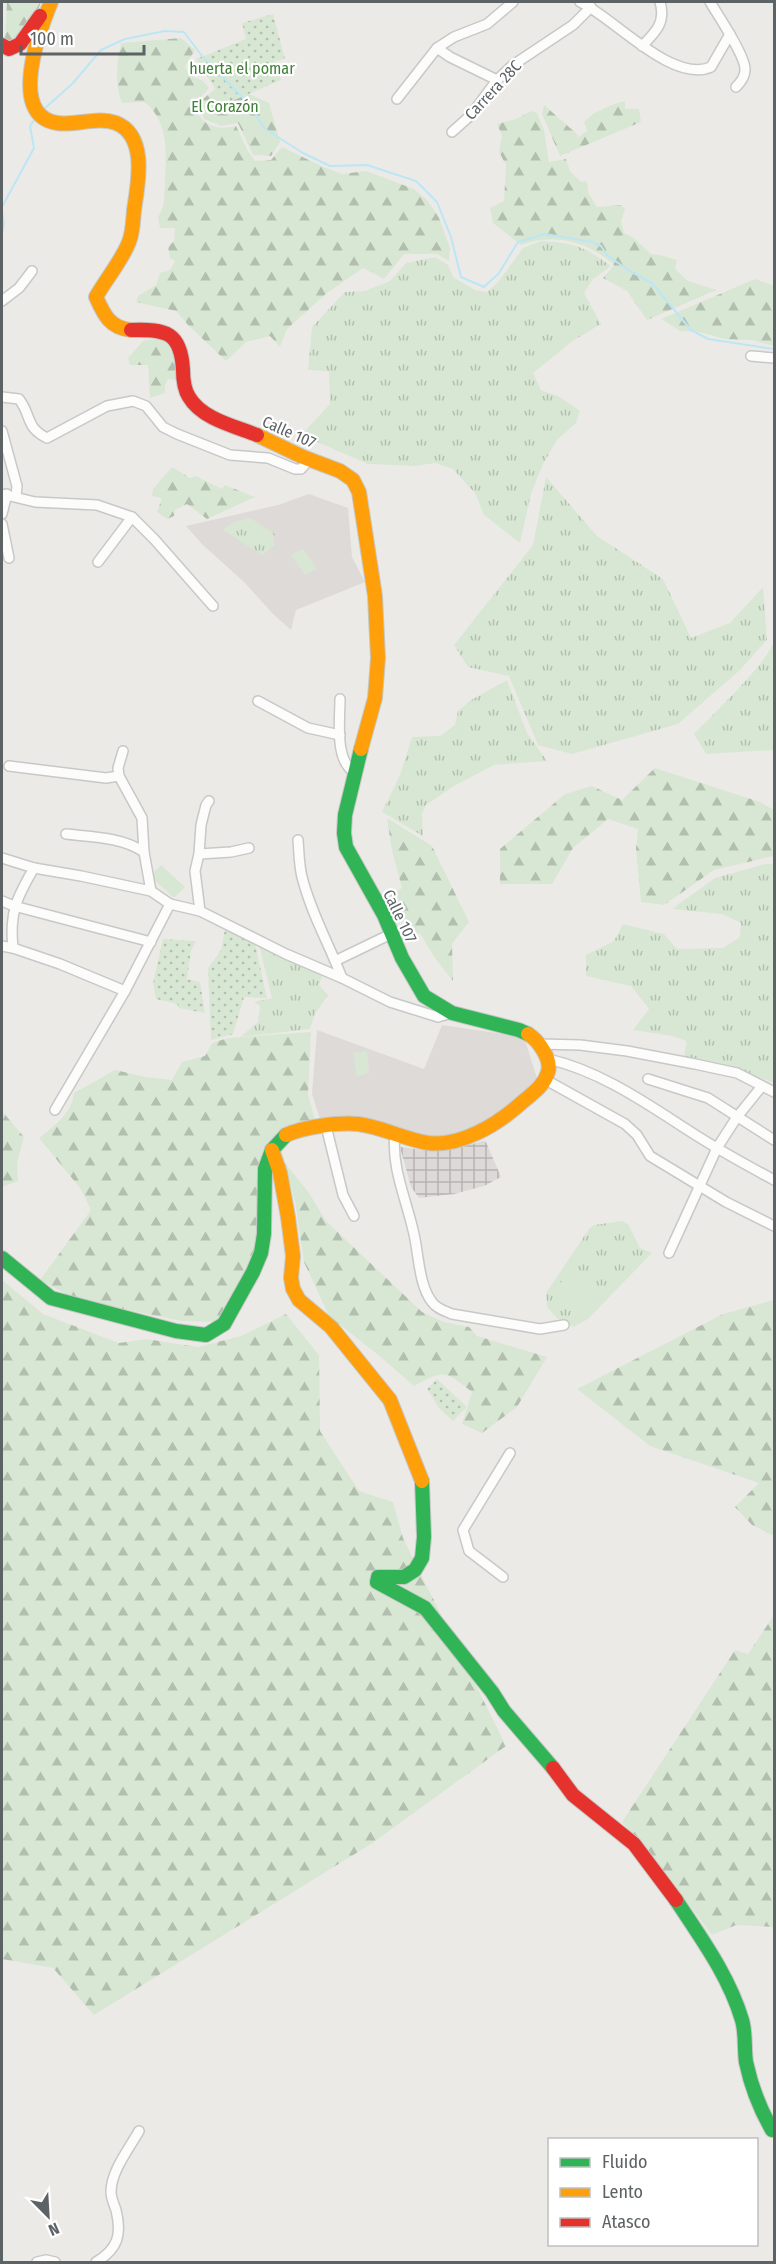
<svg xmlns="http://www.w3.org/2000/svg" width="776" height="2264" viewBox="0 0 776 2264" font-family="'Fira Sans Condensed',sans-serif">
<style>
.industrial{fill:url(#industrial-grid)}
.education{fill:#dedad7}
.grass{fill:url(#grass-tufts)}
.forest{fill:url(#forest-firs)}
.garden{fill:url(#garden-dots)}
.pitch{fill:#d8e7d3}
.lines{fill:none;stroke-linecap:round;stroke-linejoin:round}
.stream{stroke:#bde6f5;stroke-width:2}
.street-casing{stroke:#c8c8c8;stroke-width:12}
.fast-casing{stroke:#c6c7c6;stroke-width:16}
.slow-casing{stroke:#c6c7c6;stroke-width:16}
.jam-casing{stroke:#c6c7c6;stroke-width:16}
.street{stroke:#fcfcfb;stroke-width:9}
.fast{stroke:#30b455;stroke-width:14}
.slow{stroke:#ff9f0a;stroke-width:14}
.jam{stroke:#e5322d;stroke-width:14}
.labels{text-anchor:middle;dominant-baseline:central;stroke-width:4.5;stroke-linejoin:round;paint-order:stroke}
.park-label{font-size:16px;fill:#408038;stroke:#fff}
.street-label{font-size:16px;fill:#5d6265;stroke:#fff}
</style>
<defs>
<pattern id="industrial-grid" width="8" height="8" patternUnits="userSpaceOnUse" patternTransform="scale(1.5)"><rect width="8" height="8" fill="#dcd9d7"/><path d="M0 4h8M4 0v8" fill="none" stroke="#b6b3b2"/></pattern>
<pattern id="grass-tufts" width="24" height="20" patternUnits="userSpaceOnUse" patternTransform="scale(1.5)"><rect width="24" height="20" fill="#d8e7d3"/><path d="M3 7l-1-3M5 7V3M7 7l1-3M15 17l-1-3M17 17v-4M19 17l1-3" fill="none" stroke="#b2bfaf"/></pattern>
<pattern id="forest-firs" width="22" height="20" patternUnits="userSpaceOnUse" patternTransform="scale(1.5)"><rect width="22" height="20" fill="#d8e7d3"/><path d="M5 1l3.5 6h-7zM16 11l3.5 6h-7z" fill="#b2bfaf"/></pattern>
<pattern id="garden-dots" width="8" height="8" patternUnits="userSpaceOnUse" patternTransform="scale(1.5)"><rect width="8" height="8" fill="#d8e7d3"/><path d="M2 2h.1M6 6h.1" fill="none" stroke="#b2bfaf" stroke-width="1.8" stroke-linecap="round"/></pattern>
</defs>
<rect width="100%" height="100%" fill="#eceae7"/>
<path class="industrial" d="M483 1141 486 1142 501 1177 484 1186 454 1194 419 1198 411 1187 400 1147 425 1150 455 1149Z"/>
<g class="education">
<path d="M309 494 348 508 352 557 365 582 296 610 291 630 273 614 245 583 202 544 186 526 278 505Z"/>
<path d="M442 1025 524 1037 538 1081 509 1106 471 1131 427 1138 357 1116 320 1119 312 1094 317 1030 424 1069Z"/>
</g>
<g class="grass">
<path d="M541 241C575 243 583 246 611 266L593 279 584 293 601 324 574 340 533 373 541 390 558 396 580 411 576 423 557 440 543 464 531 494 520 543 484 515 475 493 453 469 435 463 415 466 368 464 315 441 304 432 330 404 329 371 308 370 312 327 345 292 365 291 390 281 406 263 435 257 448 265 453 277 475 290 487 292 498 282 523 248Z"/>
<path d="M546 477 597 536 663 579 691 638 730 623 763 587 767 640 740 670 678 724 572 754 538 745 509 676 468 667 454 645 533 545Z"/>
<path d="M250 518 275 534 273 541 275 545 262 555 223 530 234 522Z"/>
<path d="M774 640V750L706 754 694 734C711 716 771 660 774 640Z"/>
<path d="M507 680 527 733 547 761 494 765 454 786 426 805 422 814 423 836 382 812 400 775 412 737 440 736 455 725 458 711 471 700Z"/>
<path d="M765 864H774V1083L761 1078 684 1056 687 1041 672 1036 633 1030 649 1009 631 986 586 976V955L614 941 623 924 664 934 677 949 723 948 740 937 741 923 722 914 672 909 715 878Z"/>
<path d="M259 945 323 974 319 985 328 995 315 1014 310 1029 240 1037 258 1022 260 1006 254 1002 272 998Z"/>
<path d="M622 1221 628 1224 640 1248 652 1253 588 1319 574 1327 557 1318 547 1307 546 1293 589 1229 594 1225Z"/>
</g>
<g class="forest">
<path d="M7 2H41L26 39 5 41Z"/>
<path d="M181 38 195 50 185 66 189 75 203 81 209 88 193 105C202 125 214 131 236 126L248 151 255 161 271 160 282 147 321 166 342 174 366 171 414 189 428 201 439 218 450 248 449 261 437 254H404L384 279 363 268 327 293 287 329 280 347 270 336 246 342 226 361 188 325 176 311 136 302 138 296 156 285 160 273 170 270 175 261 170 258 168 247 174 241 175 228H160L158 217C166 205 164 195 165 181 166 153 169 120 144 102L122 103C114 82 117 64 121 43Z"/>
<path d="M219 86 235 88 269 103 280 142 271 156 253 155 238 123 221 126 204 119 198 103Z"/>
<path d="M625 101V109H639L641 122 560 156 542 114 544 105 578 135 577 138 587 131 584 122 593 114 611 105Z"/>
<path d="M531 111 537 113 544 130 549 162 566 159 570 171 581 182 587 181 588 192 597 207 621 205 625 209 621 221 624 233 634 238 651 254 660 255 677 260 675 269 688 281 716 290 647 320 627 291 603 278 614 265C588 241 554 233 521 245L493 223 490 208 504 201 506 165 499 152 502 135 497 124 516 119Z"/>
<path d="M755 279 774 286V346L752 340 724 339 700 332 680 331 661 319Z"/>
<path d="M166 337 177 345 178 380 168 379 165 385V393L150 398 148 365H130L128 358 143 341Z"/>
<path d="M172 467 190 478 196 476 222 489 225 485 255 497 207 519 187 504 175 510 174 516 167 519 157 512 162 498 152 496 153 489Z"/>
<path d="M655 768 760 802 774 810V856L714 870 664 905 641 902 636 849 638 829 608 819 573 848 552 884H500V849L565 794 592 786 622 800Z"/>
<path d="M387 818 432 846 469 922 452 944 453 981 434 957 420 933 411 937 388 897 402 888 392 851Z"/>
<path d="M311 1032 308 1094 316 1124 275 1142 259 1249 221 1322 181 1321 76 1299 40 1280 91 1210 80 1188 39 1138C54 1126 72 1113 74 1093L115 1070 146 1077 172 1080 182 1062 205 1056 212 1043 228 1038Z"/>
<path d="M2 1111 24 1137 17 1163 18 1181 2 1187Z"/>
<path d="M284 1162 309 1193 326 1221 422 1312 444 1322 469 1327 477 1336 547 1357 517 1407 482 1433 462 1424 472 1392C444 1371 446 1369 414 1386L382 1358 329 1316 304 1262 295 1202Z"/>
<path d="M2 1280 43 1314 119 1343 146 1339 198 1347 241 1336 286 1314 319 1355 320 1431 359 1491 393 1502 403 1538 506 1746 371 1844 94 2015 53 1968 2 1959Z"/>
<path d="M774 1300V1536L752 1525 735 1507 759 1483 650 1446 577 1389 723 1314Z"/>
<path d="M774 1615V1927L736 1925 712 1935 672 1882 622 1822 735 1650 748 1654Z"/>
</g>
<g class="garden">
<path d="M273 14 285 59 275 61 281 80 225 104 196 59 246 39 242 23Z"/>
<path d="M225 929 255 943 267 998 244 997 233 1034 211 1040 208 968 221 950Z"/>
<path d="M163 939 196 941 191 951 187 979 200 982 205 1013 179 1008 177 1004 156 999 153 983Z"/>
<path d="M437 1379 467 1407 453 1421 439 1408 427 1389Z"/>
</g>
<g class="pitch">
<path d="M303 549 317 569 305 575 291 555Z"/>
<path d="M161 865 185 887 174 898 150 876Z"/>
<path d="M367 1051 369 1073 357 1076 353 1053Z"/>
<path d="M568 1273 599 1303 583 1320 553 1293Z"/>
</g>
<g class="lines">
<g class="stream">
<path d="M43 110 73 83 101 50 125 39 165 31 184 32 202 56 249 104 265 129 303 153 330 166 367 165 416 181 437 202 451 237 461 277 484 287 499 273 518 242 545 234 592 242 601 246 607 255 628 270 652 283 691 330 708 339 774 349"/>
<path d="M2 207 34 148 30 126 35 119"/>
<path d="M2 210 4 224 2 233"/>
</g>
<defs>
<g id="street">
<path d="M580 2C613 17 672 84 711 67L730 34"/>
<path d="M710 2C718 15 746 57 745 70 745 77 741 82 736 87"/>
<path d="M642 46C656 32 666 22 660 2"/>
<path d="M437 48 450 57 497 80"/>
<path d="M397 99 437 48 454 37 487 24 513 2"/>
<path d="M452 132 471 115 497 80 513 65 573 25 591 7"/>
<path d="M2 301 19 288 32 271"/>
<path d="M751 356 774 358"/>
<path d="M2 397 19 399C32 416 25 427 47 438L107 406 133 401 146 406 163 427 177 434 230 455 268 458 295 469H301L308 461 305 458"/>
<path d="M2 431 17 486 16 496"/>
<path d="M2 494 35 502 97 505 132 517 155 540 213 606"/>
<path d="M2 514 7 494"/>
<path d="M2 524 9 558"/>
<path d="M98 562 132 517"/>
<path d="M340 699C340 720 334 763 356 773"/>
<path d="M258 701 308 728 340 735"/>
<path d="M123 751 118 768 119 776 142 818 144 852 151 891"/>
<path d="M9 766 106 778 119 776"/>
<path d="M66 834C92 837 122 837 144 852"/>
<path d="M298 840C299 852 299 865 302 877 311 913 329 944 342 978"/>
<path d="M199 854 231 852 249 848"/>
<path d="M2 858 34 868 81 876 151 891 170 904 200 911 286 954 342 978 390 1002 438 1017 452 1013"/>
<path d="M2 901 14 906 151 942"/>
<path d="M200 911 195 871 199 854 201 825 206 805 209 801"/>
<path d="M2 946 13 948 60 964 125 991"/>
<path d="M13 948C9 913 17 897 34 868"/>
<path d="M335 961 393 933"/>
<path d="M539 1044 580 1045 627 1051 695 1064 737 1073 774 1092"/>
<path d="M548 1059C605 1072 654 1109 702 1139 726 1154 750 1167 774 1180"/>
<path d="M648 1079 708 1098 774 1140"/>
<path d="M546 1080 625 1124 637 1135 650 1156 726 1202 774 1226"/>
<path d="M55 1110 125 991 170 904"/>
<path d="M326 1126 343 1195 354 1216"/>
<path d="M395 1134C391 1166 406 1199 413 1230 419 1252 418 1284 432 1302 437 1309 445 1311 452 1314L540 1329 564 1325"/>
<path d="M669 1253 717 1148 737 1117 762 1086"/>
<path d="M503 1577 469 1551 463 1530 510 1453"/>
<path d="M37 2262 46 2260 55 2262"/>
<path d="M96 2262C118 2249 122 2235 116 2210 114 2205 111 2197 111 2192 111 2171 129 2149 139 2131"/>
</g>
<g id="fast">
<path d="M361 749 345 815 344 833 346 847 384 915 402 958 424 996 452 1013 519 1030 528 1034"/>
<path d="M2 1258 51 1298 176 1331 206 1335 224 1324 253 1272 261 1253 264 1234 265 1169 272 1150 286 1135"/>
<path d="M422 1481 424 1537 422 1558 415 1570 404 1577H378L377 1582 425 1608 492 1692 504 1711 553 1768"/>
<path d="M676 1900C701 1938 729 1976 742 2020 746 2033 744 2048 746 2062 751 2086 760 2109 772 2130L774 2127"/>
</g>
<g id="slow">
<path d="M51 2C40 29 7 116 57 123 76 126 97 116 116 123 148 136 138 184 134 210 133 221 133 232 129 242 121 262 106 279 96 297 104 315 110 328 131 330"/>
<path d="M257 435 303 457 340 471 353 480 359 492 375 596 378 658 375 698 361 749"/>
<path d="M286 1135C304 1127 338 1122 358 1124 382 1127 404 1139 428 1143 460 1147 496 1125 519 1105 530 1095 544 1087 548 1072 552 1059 538 1040 528 1034"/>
<path d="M272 1150 280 1173 288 1217 293 1256 291 1278 293 1289 299 1300 331 1327 390 1400 422 1481"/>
</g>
<g id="jam">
<path d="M2 45 9 49 20 44 40 16"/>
<path d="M131 330C166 329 181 332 183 370 183 379 184 389 189 397 202 419 234 426 257 435"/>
<path d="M553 1768 573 1795 634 1844 676 1900"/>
</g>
</defs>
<use href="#street" class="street-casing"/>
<use href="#fast" class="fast-casing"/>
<use href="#slow" class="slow-casing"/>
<use href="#jam" class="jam-casing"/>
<use href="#street" class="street"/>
<use href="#fast" class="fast"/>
<use href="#slow" class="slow"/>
<use href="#jam" class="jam"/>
</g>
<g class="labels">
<g class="park-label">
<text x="242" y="68">huerta el pomar</text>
<text x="225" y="106">El Corazón</text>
</g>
<g class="street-label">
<text transform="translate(493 90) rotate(-47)">Carrera 28C</text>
<text transform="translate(289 432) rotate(24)">Calle 107</text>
<text transform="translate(400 916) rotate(64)">Calle 107</text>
</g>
</g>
<rect width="776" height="2264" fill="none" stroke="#5d6265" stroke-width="6"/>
<rect x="548" y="2138" width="210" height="108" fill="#ffffff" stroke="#bec0c1" stroke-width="1.5"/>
<rect x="560" y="2158" width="30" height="9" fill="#30b455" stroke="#bec0c1" stroke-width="1.5"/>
<text x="602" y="2168" font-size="18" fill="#5d6265">Fluido</text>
<rect x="560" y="2188" width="30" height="9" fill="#ff9f0a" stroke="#bec0c1" stroke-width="1.5"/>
<text x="602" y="2198" font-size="18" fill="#5d6265">Lento</text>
<rect x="560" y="2218" width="30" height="9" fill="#e5322d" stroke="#bec0c1" stroke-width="1.5"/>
<text x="602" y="2228" font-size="18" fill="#5d6265">Atasco</text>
<g transform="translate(48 2216) rotate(156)" stroke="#ffffff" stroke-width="4.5" paint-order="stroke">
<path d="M0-4.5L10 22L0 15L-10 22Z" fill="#5d6265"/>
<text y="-9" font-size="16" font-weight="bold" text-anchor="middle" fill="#5d6265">N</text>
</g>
<path d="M21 45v9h123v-9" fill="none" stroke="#5d6265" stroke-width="3"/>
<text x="30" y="45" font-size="18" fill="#5d6265" stroke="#ffffff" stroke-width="4.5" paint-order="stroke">100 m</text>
</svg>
